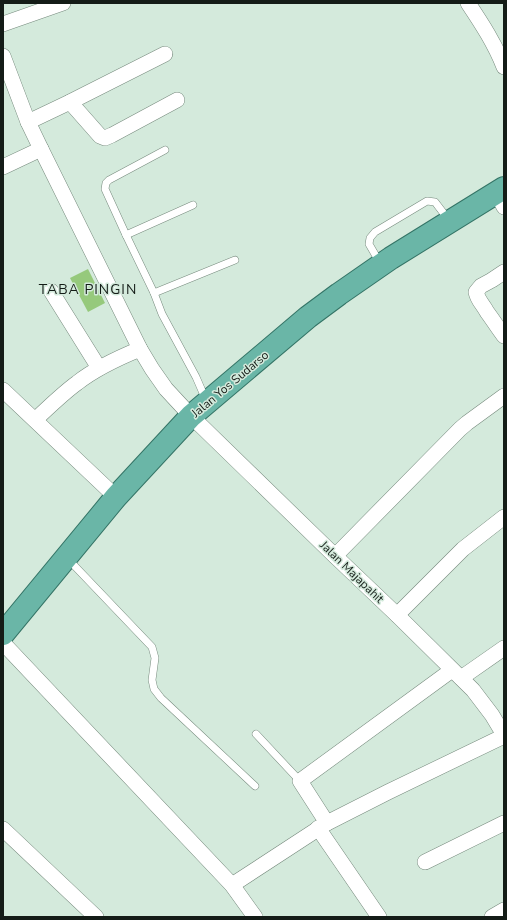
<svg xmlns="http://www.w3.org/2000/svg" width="507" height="920" viewBox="0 0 507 920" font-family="'Nunito Sans',sans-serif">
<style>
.building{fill:#96c97c}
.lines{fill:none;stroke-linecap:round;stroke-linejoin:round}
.service-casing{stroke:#768a7d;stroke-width:8}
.minor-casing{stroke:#768a7d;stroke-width:16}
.trunk-casing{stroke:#347466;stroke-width:24}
.service{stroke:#fff;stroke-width:7}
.minor{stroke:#fff;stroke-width:15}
.trunk{stroke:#6ab6a7;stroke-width:22}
.labels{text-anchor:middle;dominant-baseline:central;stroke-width:3;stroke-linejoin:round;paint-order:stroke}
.street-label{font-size:12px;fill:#141c17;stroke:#d4eadc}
.quarter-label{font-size:14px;letter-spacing:1px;fill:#141c17;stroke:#d4eadc}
</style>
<rect width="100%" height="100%" fill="#d4eadc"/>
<path class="building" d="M88 269 105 303 88 312 70 278Z"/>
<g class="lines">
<defs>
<g id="service">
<path d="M165 150 109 180 106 183 105 189 126 235 154 293 162 314 196 377 206 400"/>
<path d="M126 235 193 205"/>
<path d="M380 263 369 244 370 238 375 232 427 201 435 202 448 219"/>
<path d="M154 293 235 260"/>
<path d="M68 559 152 647 155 658 152 680 154 689 161 698 255 786"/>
<path d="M256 734 300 781"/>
</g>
<g id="minor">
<path d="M468 3C482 24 495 44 504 67"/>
<path d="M3 24 63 3"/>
<path d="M3 56 28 122 41 149 140 349 152 369 166 389 191 416 335 556 397 615 473 690 492 715 504 735"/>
<path d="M70 102 100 136 105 138 112 135 177 100"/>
<path d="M28 122 70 102 165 54"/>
<path d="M3 167 41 149"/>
<path d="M496 192 504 207"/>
<path d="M504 272 492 280 481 286 476 292C478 301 483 304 487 312 493 320 498 328 504 336"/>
<path d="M51 291 99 368"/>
<path d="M3 390 116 497"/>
<path d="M35 420C49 407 62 394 77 383 96 368 118 358 140 349"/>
<path d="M335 556 460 429 467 423 504 396"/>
<path d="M397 615 463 549 504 517"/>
<path d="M3 643 232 885 255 917"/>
<path d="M461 678 504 648"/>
<path d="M327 823 300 781 452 670"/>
<path d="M318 828 379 917"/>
<path d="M3 829 96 917"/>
<path d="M425 862 504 823"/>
<path d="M232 885 327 823 388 792 504 736"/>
<path d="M492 917 504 910"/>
</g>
<path id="trunk" d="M3 634 116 497 191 416 308 317 339 294 391 258 504 188"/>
</defs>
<use href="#service" class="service-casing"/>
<use href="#minor" class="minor-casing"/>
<use href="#trunk" class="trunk-casing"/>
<use href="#service" class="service"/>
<use href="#minor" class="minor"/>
<use href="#trunk" class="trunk"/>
</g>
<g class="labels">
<g class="street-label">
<text transform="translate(230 384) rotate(-40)">Jalan Yos Sudarso</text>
<text transform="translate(352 572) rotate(44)">Jalan Majapahit</text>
</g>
<g class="quarter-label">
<text x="88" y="289">TABA PINGIN</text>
</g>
</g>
<rect width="507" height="920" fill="none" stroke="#141c17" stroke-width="8"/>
</svg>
